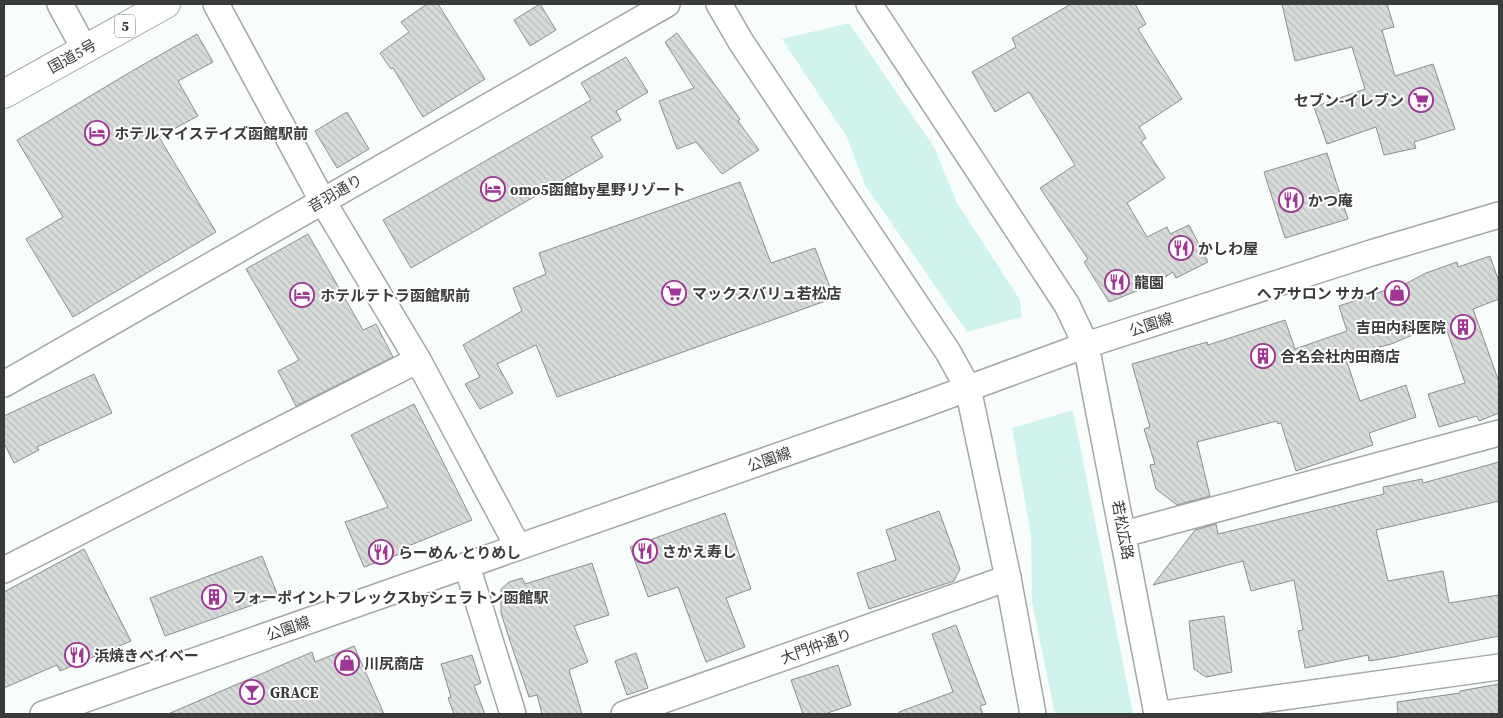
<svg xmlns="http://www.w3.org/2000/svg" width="1503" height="718" viewBox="0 0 1503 718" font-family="'Source Serif 4','Noto Sans JP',serif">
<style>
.grass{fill:#d0f4ed}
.building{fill:url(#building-back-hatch);stroke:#8c8f8f}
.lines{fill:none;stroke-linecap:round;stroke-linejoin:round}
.minor-casing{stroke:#a3a7a6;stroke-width:28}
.highway-casing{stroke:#a3a7a6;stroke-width:30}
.minor{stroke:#fff;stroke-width:25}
.highway{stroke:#fff;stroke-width:28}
.labels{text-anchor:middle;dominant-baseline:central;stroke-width:4;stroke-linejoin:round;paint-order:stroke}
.shield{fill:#fff;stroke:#757676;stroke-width:1}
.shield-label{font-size:14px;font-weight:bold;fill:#3a3b3b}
.street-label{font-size:15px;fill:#3a3b3b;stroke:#fff}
.poi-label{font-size:15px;font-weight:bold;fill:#3a3b3b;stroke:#fff;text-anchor:start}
</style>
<defs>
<pattern id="building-back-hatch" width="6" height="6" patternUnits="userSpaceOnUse" patternTransform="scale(1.25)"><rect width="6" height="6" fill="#d7dbda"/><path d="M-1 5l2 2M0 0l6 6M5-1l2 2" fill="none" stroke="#b9bdbc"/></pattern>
</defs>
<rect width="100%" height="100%" fill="#f8fcfb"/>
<g class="grass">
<path d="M849 23 934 147 956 201 1020 300 1022 317 967 332 865 185 847 137 782 39Z"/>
<path d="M1073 410 1133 714H1055L1032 602 1031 535 1012 428Z"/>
</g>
<g class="building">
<path d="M427 4H438L485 79 423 117 393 68 391 69 380 53 409 32 401 22Z"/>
<path d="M540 4 556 30 530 46 514 20Z"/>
<path d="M1071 4H1135L1146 24 1138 29 1182 99 1139 127 1146 138 1141 142 1165 178 1127 203 1147 237 1167 227 1170 234 1189 225 1208 262 1176 278 1173 272 1154 284 1109 302 1084 262 1088 259 1040 188 1075 165 1029 92 995 112 972 72 1016 47 1012 38Z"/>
<path d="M1282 4H1387L1394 27 1382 30 1395 76 1433 64 1455 129 1414 142 1416 148 1384 155 1376 127 1327 144 1314 107 1365 89 1352 47 1295 61Z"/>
<path d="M677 33 740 119 738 121 759 150 722 174 696 142 677 149 659 101 694 88 665 42Z"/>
<path d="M197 34 213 62 178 81 198 116 159 137 216 232 73 317 26 239 63 217 17 140 132 71Z"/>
<path d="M626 57 648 92 616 111 621 120 591 137 603 157 411 268 383 220 591 100 581 83Z"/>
<path d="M347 112 369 149 337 168 315 131Z"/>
<path d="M1327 153 1348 219 1285 238 1264 172Z"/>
<path d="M740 182 771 263 815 248 834 298 557 397 536 345 497 364 513 393 480 409 465 384 480 377 463 345 522 311 513 288 546 274 539 253Z"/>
<path d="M308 234 363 330 376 324 393 357 296 406 278 371 299 360 246 269Z"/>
<path d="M1490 256 1499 282V299L1473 309 1499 382V413L1479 421 1477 416 1439 427 1428 394 1465 383 1444 322 1391 344 1345 356 1360 401 1406 385 1416 417 1369 433 1373 445 1296 471 1281 423 1278 424 1277 421 1197 442 1210 496 1177 505 1156 489 1150 465 1155 464 1144 429 1150 427 1132 364 1207 342 1208 345 1285 320 1295 349 1347 331 1339 306 1407 283 1426 273 1457 262 1458 267Z"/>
<path d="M94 374 112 413 37 447 39 450 14 463 4 443V416Z"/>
<path d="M414 404 472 520 401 549 403 553 364 567 345 522 388 507 351 435Z"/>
<path d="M1499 462V501L1376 530 1388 581 1443 571 1449 603 1499 595V636L1394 657 1369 661 1368 655 1305 668 1298 631 1303 630 1294 580 1251 591 1243 561 1153 585 1195 530 1216 524 1218 534 1384 494 1383 487 1422 479 1423 483Z"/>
<path d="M939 511 960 569 954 581 869 609 857 573 896 560 886 530Z"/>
<path d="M725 513 751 589 726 598 745 647 706 662 678 587 648 597 630 547Z"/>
<path d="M84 549 131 641 60 671 57 665 4 688V592Z"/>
<path d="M262 556 278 596 165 636 150 598Z"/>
<path d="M592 563 609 615 574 626 588 662 569 670 582 714H542L537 695 529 697 509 638 501 613V589L509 582 522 578 525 584Z"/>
<path d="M1224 616 1232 672 1206 677 1194 669 1189 621Z"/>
<path d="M956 625 986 704 980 706 983 714H899V712L953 692 932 634Z"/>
<path d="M354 646 384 714H168L312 652 315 662Z"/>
<path d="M636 653 648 688 627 695 615 661Z"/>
<path d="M472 655 481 683 474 686 485 714H454L448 698 451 697 441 664Z"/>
<path d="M838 665 851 705 825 714H803L791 680Z"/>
<path d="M1499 684V714H1398L1397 702 1460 693V691Z"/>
</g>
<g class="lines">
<defs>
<g id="minor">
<path d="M60 4 85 50"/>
<path d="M216 4 322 200 418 360 518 547"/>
<path d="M719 4 741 42 948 352 968 388 1008 578 1033 714"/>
<path d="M869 4 1067 305 1086 345 1157 714"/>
<path d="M4 384 667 4"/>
<path d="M1124 534 1499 433"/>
<path d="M467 566 513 714"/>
<path d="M4 570 418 360"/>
<path d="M43 714 909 410 1086 345 1371 253 1499 215"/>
<path d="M624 714 1008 578"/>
<path d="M1162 714 1499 667"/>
</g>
<path id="highway" d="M4 94 166 4"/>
</defs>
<use href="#minor" class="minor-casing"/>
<use href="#highway" class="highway-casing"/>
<use href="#minor" class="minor"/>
<use href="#highway" class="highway"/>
</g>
<defs>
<symbol id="supermarket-ring" viewBox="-11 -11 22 22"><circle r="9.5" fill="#fff" stroke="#a13494" stroke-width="1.5"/><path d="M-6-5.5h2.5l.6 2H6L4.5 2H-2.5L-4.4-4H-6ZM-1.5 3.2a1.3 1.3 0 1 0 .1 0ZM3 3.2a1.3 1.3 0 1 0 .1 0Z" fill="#a13494"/></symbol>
<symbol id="hotel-ring" viewBox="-11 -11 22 22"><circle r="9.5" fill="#fff" stroke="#a13494" stroke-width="1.5"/><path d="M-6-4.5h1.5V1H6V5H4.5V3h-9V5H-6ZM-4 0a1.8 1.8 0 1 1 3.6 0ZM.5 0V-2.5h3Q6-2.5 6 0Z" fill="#a13494"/></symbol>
<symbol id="restaurant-ring" viewBox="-11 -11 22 22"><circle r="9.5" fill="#fff" stroke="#a13494" stroke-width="1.5"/><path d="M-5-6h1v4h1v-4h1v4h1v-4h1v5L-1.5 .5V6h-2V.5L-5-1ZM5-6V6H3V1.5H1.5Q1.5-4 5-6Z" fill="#a13494"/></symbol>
<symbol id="shop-ring" viewBox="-11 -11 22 22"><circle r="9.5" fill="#fff" stroke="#a13494" stroke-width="1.5"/><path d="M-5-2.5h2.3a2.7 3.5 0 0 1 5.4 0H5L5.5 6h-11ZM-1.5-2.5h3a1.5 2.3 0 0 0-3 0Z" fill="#a13494"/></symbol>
<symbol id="building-ring" viewBox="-11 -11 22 22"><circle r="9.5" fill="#fff" stroke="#a13494" stroke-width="1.5"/><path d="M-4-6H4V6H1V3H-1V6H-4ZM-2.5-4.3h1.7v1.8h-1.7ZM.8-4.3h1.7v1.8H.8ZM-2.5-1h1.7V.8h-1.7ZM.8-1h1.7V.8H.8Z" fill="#a13494"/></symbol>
<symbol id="bar-ring" viewBox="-11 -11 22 22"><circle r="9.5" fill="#fff" stroke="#a13494" stroke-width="1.5"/><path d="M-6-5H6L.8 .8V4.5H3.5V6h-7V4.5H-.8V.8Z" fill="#a13494"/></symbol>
</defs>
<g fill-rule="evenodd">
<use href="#supermarket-ring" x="1407" y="86" width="28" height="28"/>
<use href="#hotel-ring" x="83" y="119" width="28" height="28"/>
<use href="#hotel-ring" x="479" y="175" width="28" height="28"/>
<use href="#restaurant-ring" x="1277" y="186" width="28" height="28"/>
<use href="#restaurant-ring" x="1167" y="234" width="28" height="28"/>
<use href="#restaurant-ring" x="1103" y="268" width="28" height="28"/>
<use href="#supermarket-ring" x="660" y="279" width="28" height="28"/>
<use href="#shop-ring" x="1383" y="279" width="28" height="28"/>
<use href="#hotel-ring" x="288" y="281" width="28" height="28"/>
<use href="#building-ring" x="1449" y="313" width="28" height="28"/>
<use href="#building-ring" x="1249" y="342" width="28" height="28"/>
<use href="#restaurant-ring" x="631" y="537" width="28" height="28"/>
<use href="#restaurant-ring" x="367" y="538" width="28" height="28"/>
<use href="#building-ring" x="200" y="583" width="28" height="28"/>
<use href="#restaurant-ring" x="63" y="641" width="28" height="28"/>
<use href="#shop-ring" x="333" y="649" width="28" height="28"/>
<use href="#bar-ring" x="238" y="678" width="28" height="28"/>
</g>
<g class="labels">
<rect class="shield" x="115" y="14.5" width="20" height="23" rx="4"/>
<g class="shield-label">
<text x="125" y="26">5</text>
</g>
<g class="street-label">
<text transform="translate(72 56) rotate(-29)">国道5号</text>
<text transform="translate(335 193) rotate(-30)">音羽通り</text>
<text transform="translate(1151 324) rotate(-18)">公園線</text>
<text transform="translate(769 459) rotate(-19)">公園線</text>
<text transform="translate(1123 530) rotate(79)">若松広路</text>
<text transform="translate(288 628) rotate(-19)">公園線</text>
<text transform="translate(816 646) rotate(-20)">大門仲通り</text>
</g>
<g class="poi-label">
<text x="1404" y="100" text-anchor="end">セブン-イレブン</text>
<text x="114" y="133">ホテルマイステイズ函館駅前</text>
<text x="510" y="189">omo5函館by星野リゾート</text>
<text x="1308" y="200">かつ庵</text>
<text x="1198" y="248">かしわ屋</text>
<text x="1134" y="282">龍園</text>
<text x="692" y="293">マックスバリュ若松店</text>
<text x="1380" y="293" text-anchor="end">ヘアサロン サカイ</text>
<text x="320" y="295">ホテルテトラ函館駅前</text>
<text x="1446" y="327" text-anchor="end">吉田内科医院</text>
<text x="1280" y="356">合名会社内田商店</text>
<text x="662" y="551">さかえ寿し</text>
<text x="398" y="552">らーめん とりめし</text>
<text x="232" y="597">フォーポイントフレックスbyシェラトン函館駅</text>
<text x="94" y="655">浜焼きベイベー</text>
<text x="364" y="663">川尻商店</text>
<text x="270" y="692">GRACE</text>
</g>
</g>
<rect width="1503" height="718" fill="none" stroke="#3a3b3b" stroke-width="10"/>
</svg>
